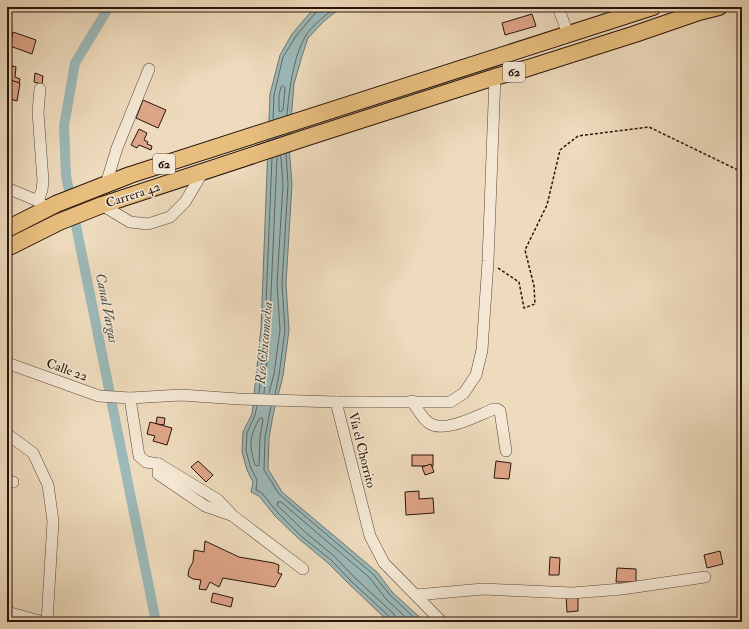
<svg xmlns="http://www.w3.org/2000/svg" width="749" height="629" viewBox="0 0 749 629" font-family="'IM FELL Double Pica',serif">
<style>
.water{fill:#9bb9b8;stroke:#6d7773}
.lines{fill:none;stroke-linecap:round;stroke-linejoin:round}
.shore{stroke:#626662;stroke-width:1}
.canal{stroke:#9bb9b8;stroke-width:10}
.building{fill:#dfa588;stroke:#29140c}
.minor-casing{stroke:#5a4638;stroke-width:12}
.highway-casing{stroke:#29140c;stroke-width:18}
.path{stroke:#29140c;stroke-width:1.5;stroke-dasharray:3 2;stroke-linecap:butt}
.minor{stroke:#f4e8d4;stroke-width:11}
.highway{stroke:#e7be7e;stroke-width:16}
.rail{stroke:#29140c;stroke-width:3;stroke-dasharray:7 7;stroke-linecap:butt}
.labels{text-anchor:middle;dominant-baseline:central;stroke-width:3;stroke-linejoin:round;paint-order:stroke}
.shield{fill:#f4e8d4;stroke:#665448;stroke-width:1}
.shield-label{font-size:12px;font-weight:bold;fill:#29140c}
.street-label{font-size:13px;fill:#29140c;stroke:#f4e8d4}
.water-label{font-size:14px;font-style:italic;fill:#514e48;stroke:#f4e8d4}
</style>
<rect width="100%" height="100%" fill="#eedbbd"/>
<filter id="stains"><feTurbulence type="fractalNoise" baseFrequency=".005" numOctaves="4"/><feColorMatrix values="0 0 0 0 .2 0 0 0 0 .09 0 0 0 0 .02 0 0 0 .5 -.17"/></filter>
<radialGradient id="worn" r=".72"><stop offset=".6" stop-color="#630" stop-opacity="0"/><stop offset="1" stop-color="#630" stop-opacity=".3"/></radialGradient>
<path class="water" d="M315 7H342L324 21 308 38 302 56 294 84 289 146 292 184 286 284 289 330 283 376 273 415 269 438 268 469 282 492 377 572 392 592 425 622H389L349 584 328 563 299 539 275 516 259 496 251 492 253 482 247 470 242 452 243 432 252 414 261 328 270 94 280 55 292 34Z"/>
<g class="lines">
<g class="shore">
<path d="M283 86 285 88 283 110 280 112 279 110V95L281 87Z"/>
<path d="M287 115C289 91 293 58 305 37 311 26 326 15 336 7"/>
<path d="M273 119 274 95 283 57 296 36 317 11V7"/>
<path d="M259 393 265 328 272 158"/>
<path d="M264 393 270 329 271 294 277 157"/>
<path d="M269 393 274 374 280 330 277 284 283 184 281 158 280 156"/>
<path d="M275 394 279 375 285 330 282 284 288 184 286 154"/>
<path d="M257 406 255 415 247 433 246 451 251 468 257 480 256 490 262 493 278 513 301 536 331 560 352 582 390 617 392 622"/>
<path d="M271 406 265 437 264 470 279 494 373 574 390 595 419 622"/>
<path d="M262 418 263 420 260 437 259 465 257 466 255 465C249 444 249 439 259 419Z"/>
<path d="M397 622 394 614 355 578 334 556 305 532 277 505 278 502H281L370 578 386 599 411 622"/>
</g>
<path class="canal" d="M109 7 75 63 64 126 66 176 156 622"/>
</g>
<g class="building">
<path d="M532 14 536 26 505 35 502 23Z"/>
<path d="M13 32 36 40 32 54 10 46Z"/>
<path d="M7 64 16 67 15 77 20 79 19 83 7 79Z"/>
<path d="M35 73 43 76 42 84 34 82Z"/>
<path d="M7 79 20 83 17 101 7 98Z"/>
<path d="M143 100 166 110 158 128 136 118Z"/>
<path d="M139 129 147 133 144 140 148 142 147 144 152 146 151 150 139 145 137 148 131 145Z"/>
<path d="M157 417 165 418 164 425 156 424Z"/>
<path d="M150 422 172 428 167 445 153 441 155 436 147 434Z"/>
<rect x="412" y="455" width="21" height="11"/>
<path d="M198 461 213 475 206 482 191 467Z"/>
<path d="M496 461 511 463 509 479 494 478Z"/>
<path d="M431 464 434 472 425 475 422 467Z"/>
<path d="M419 491V499L433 498 434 513 406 515 405 492Z"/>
<path d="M205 541 239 557 274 563 279 565 278 573 282 574 275 587 223 578 219 587 210 582 206 590 199 589 201 580 193 579 188 576 189 569 193 562 194 550 204 552Z"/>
<path d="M720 551 723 564 707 568 704 555Z"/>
<path d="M550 557 560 558 559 575H549Z"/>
<path d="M617 568 636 569V582H616Z"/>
<path d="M213 593 233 598 231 607 211 602Z"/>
<path d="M578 593V611L567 612 566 594Z"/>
</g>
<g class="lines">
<defs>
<g id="minor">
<path d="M558 7 568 34"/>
<path d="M106 184 117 148 149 69"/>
<path d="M7 188 38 201 44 206"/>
<path d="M38 201 42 190 43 181 38 112 40 89"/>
<path d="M102 205 130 222 148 224 170 217 185 202 203 172"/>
<path d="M7 363 99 396 130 398 181 395 239 399 336 402 370 536 384 563 442 622"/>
<path d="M130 398 139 456 146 462 159 464 218 500 233 516 303 569"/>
<path d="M412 401C417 408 422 418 429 423 445 434 478 415 494 409H497L500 411 506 451"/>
<path d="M336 402H450L464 393 476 375 482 350 488 261 495 77"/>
<path d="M7 434 33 453 48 485 53 521 47 622"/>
<path d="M159 464 158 474 205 506 231 515"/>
<path d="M7 480 13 482"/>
<path d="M416 595 483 589 572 593 622 589 705 577"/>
<path d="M7 612 43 622"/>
</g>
<g id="highway">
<path d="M7 229 56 204 130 175 653 7"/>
<path d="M7 248 59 222 102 205 308 137 495 77 528 68 635 34 699 12 719 7"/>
</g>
</defs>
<use href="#minor" class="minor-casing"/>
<use href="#highway" class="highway-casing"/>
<g class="path">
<path d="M7 12 17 7"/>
<path d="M498 268 519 282 524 308 535 304 534 286 525 250 547 205 560 150 578 136 649 127 742 172"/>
</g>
<use href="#minor" class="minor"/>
<use href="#highway" class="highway"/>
<path class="rail" d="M7 9 10 7"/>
</g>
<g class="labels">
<g class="shield">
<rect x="503" y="62" width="22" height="20" rx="3"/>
<rect x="153" y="154" width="22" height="20" rx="3"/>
</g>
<g class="shield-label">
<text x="514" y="72">62</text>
<text x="164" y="164">62</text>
</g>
<g class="street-label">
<text transform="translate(133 195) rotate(-18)">Carrera 42</text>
<text transform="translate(67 370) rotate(20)">Calle 22</text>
<text transform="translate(362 450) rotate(76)">Vía el Chorrito</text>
</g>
<g class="water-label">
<text transform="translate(107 308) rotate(79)">Canal Vargas</text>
<text transform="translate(264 343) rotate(-85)">Río Chicamocha</text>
</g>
</g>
<rect width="749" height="629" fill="none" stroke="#eedbbd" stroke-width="24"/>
<rect x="8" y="8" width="733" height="613" fill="none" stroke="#29140c" stroke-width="2"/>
<rect x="12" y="12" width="725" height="605" fill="none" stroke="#29140c"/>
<rect width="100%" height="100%" filter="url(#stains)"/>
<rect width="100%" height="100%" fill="url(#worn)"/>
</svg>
